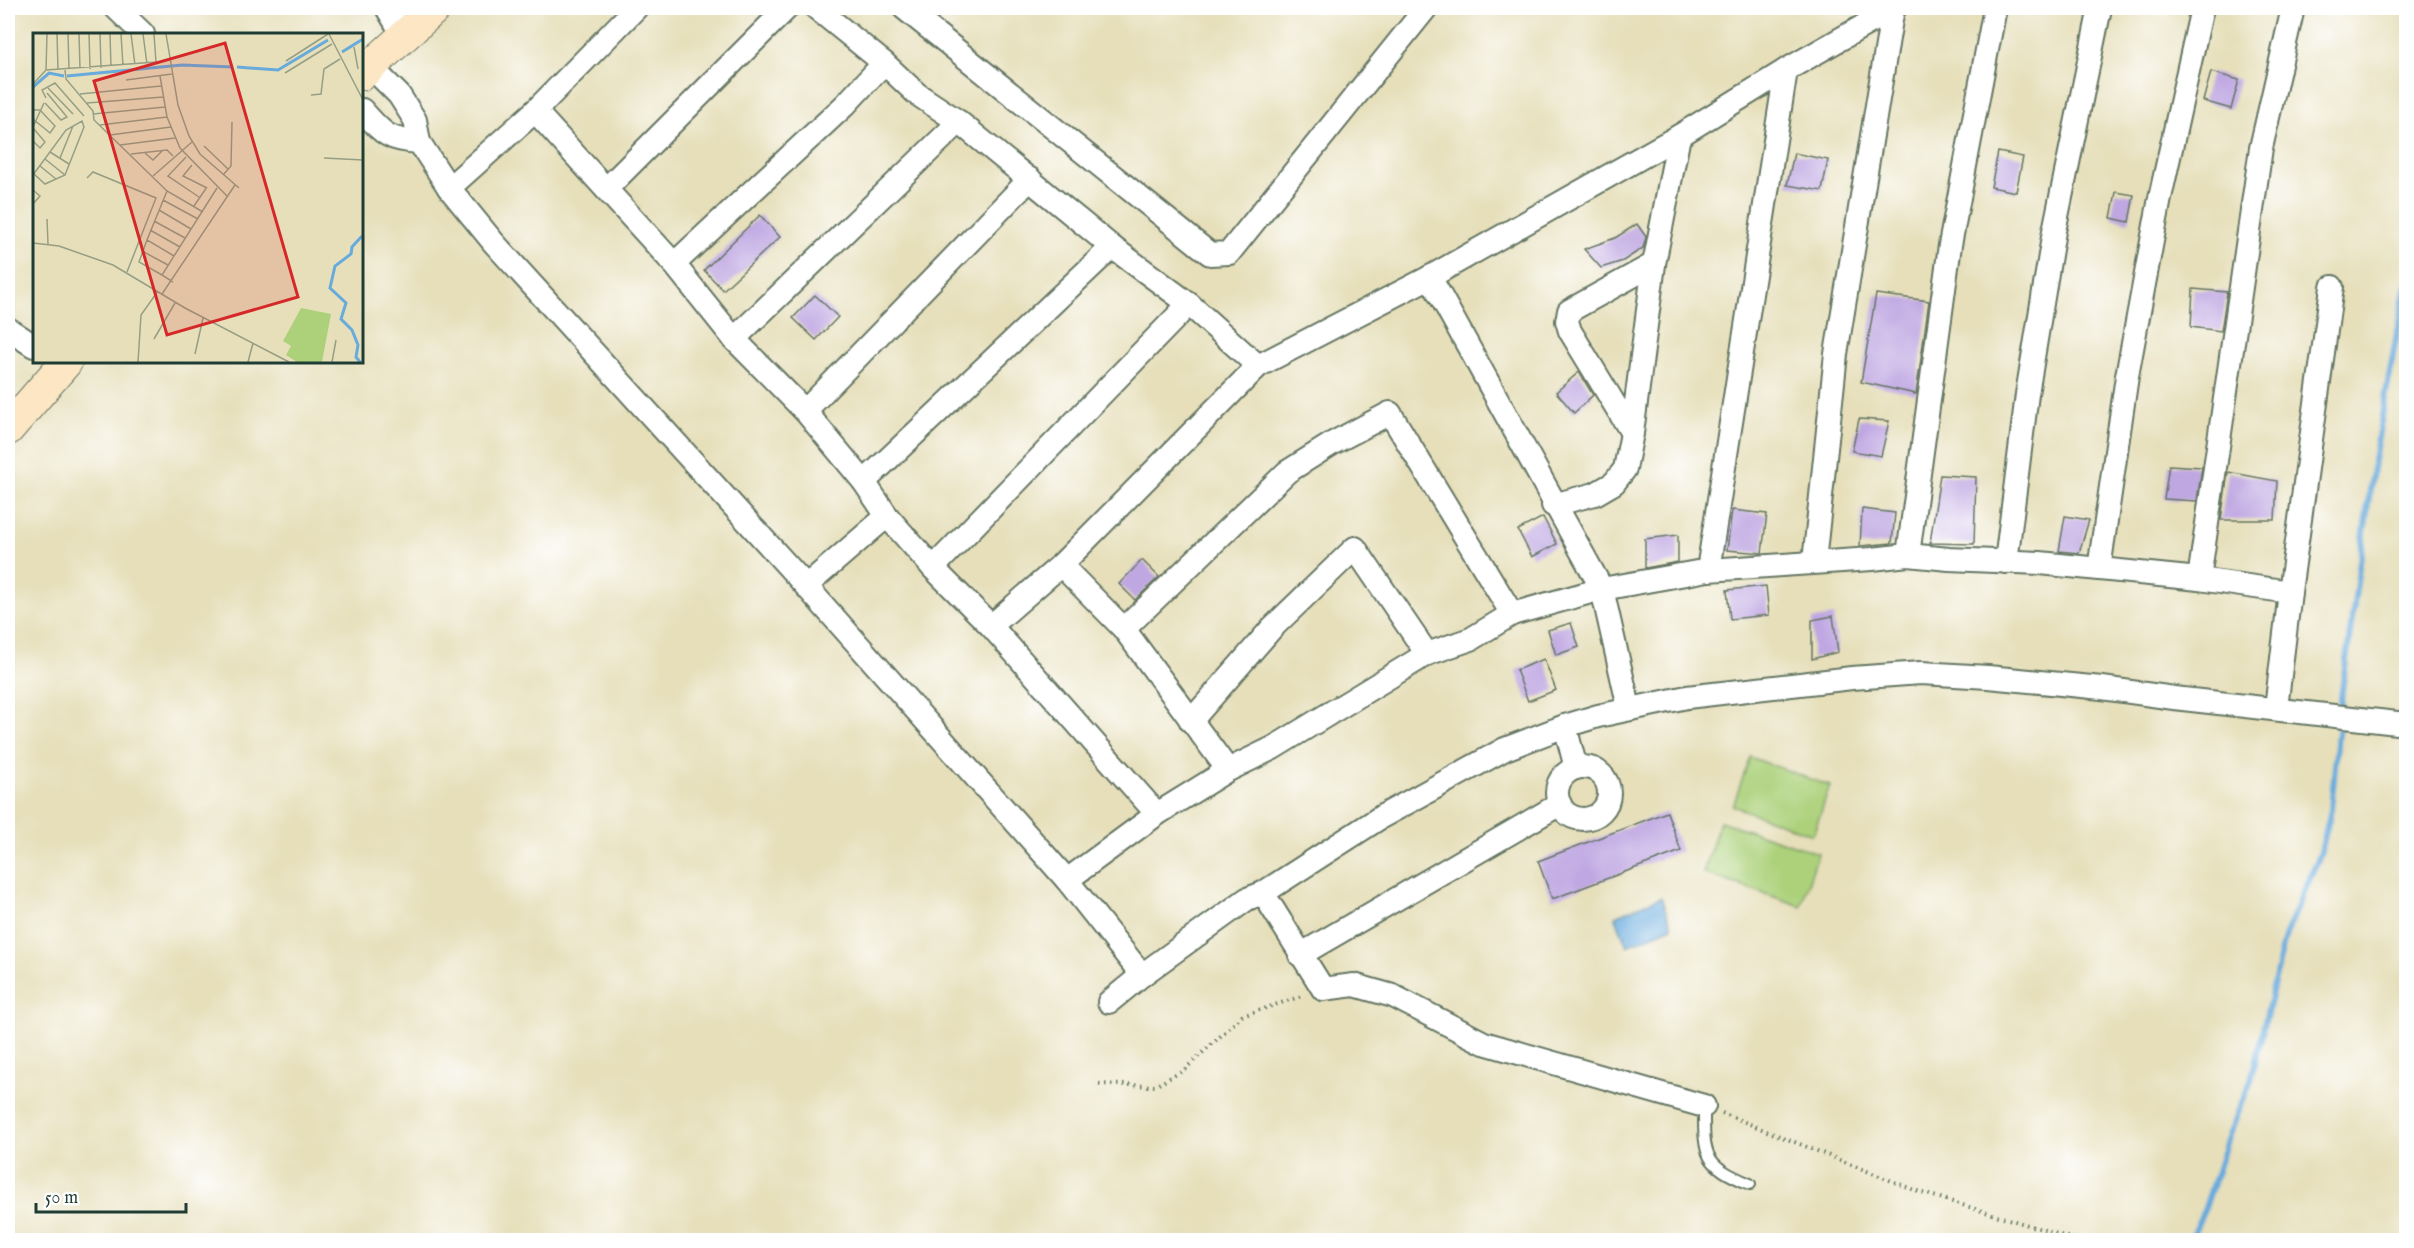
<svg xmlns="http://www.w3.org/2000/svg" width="2414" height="1248" viewBox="0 0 2414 1248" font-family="'IM FELL English',serif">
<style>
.green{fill:#acd17a;stroke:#668757;stroke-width:1.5}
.water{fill:#67aadc;stroke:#437488;stroke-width:1.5}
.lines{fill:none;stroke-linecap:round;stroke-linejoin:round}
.stream{stroke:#67aadc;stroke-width:6}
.building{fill:#bfa7e2}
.service-casing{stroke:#657663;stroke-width:14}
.minor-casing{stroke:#657663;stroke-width:26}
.secondary-casing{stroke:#657663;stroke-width:34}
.path{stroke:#657663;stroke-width:4;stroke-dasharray:1.5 4.5;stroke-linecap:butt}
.service{stroke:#fff;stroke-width:10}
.minor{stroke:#fff;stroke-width:22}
.secondary{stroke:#fce6c4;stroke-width:32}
.inset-river{fill:none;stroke:#67aadc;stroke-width:3}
.inset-road{fill:none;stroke:#969e84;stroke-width:1.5}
.view{fill:#d62828;fill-opacity:0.15;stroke:#d62828;stroke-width:3}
.inset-edge{fill:none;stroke:#1f3d34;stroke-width:3}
</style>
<rect width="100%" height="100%" fill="#fff"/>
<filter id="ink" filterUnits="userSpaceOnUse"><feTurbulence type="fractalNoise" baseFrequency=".0167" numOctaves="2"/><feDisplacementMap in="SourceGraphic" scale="12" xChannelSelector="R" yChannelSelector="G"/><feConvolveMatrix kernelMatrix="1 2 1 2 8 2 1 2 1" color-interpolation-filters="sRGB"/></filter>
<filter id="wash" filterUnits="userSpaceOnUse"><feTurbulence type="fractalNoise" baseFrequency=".008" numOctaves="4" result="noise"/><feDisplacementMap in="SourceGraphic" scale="24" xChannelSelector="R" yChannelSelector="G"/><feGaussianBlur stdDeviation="1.35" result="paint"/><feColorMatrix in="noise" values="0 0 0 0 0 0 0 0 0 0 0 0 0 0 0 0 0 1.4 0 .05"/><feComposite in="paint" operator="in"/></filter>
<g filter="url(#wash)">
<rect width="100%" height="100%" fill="#e6dfba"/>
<g class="green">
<path d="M1750 757 1830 786 1813 835 1733 806Z"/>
<path d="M1720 821 1818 853 1801 906 1703 873Z"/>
</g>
<path class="water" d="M1661 897 1672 927 1627 946 1615 916Z"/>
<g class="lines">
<path class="stream" d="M2190 1240 2205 1208 2227 1140 2251 1080 2285 937 2321 852 2331 810 2342 690 2375 454 2406 284"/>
</g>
<g id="blocks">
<g class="building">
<path d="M2211 72 2239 80 2231 109 2203 101Z"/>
<path d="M1998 152 2023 157 2016 192 1991 187Z"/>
<path d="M1794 153 1828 160 1822 191 1787 185Z"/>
<path d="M2116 192 2134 195 2129 222 2111 218Z"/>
<path d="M760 215 780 237 723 290 704 270Z"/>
<path d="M1637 224 1646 237 1643 248 1623 261 1601 268 1584 249 1615 238Z"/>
<path d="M2193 289 2227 292 2221 331 2191 327Z"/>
<path d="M1876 294 1929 301 1916 394 1861 382Z"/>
<path d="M815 295 838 317 816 340 793 318Z"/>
<path d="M1579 372 1593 395 1574 413 1556 392Z"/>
<path d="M1859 419 1889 421 1881 456 1852 451Z"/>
<path d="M2169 465 2202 467 2197 501 2164 499Z"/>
<path d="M2228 472 2277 481 2275 520H2221Z"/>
<path d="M1940 475 1976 477 1974 544 1930 543Z"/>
<path d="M1862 509 1895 513 1892 543 1860 546Z"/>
<path d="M1732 510 1767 514 1762 553 1727 550Z"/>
<path d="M2065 516 2089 520 2079 553 2059 551Z"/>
<path d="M1543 517 1557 544 1532 557 1518 530Z"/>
<path d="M1678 535V562L1645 568V539Z"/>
<path d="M1142 560 1159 577 1135 600 1119 584Z"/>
<path d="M1766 586 1769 615 1730 619 1727 590Z"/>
<path d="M1833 616 1838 652 1812 659V620Z"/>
<path d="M1571 623 1579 647 1556 655 1548 630Z"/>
<path d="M1544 659 1556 690 1528 701 1516 670Z"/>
<path d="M1667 812 1681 851 1552 899 1538 861Z"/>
</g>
</g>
</g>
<g filter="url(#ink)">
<use href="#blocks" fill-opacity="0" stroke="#657663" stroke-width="1.5"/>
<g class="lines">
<defs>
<path id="service" d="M1704 1106C1704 1155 1702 1164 1750 1184"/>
<g id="minor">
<path d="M116 8 143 34"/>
<path d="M387 8 403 35"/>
<path d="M816 8 884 63"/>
<path d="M904 8 1210 254 1229 253 1426 8"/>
<path d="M370 66 399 95 415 120 419 142 449 188 494 243 806 586 1067 880 1142 975"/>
<path d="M362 110C383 133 386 140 419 142"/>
<path d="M535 111 636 8"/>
<path d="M449 188 535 111 674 264 734 339 805 411 864 482 887 516 933 568 991 626 1157 814"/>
<path d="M606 189 787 8"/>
<path d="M674 264 845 105 884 63 917 94 959 122 1112 247 1189 304 1258 366"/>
<path d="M1430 277 1602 589 1629 708"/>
<path d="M8 329 34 346"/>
<path d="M734 339 959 122"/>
<path d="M805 411 1030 179"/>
<path d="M1632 433 1570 331 1567 321 1569 311 1654 264"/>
<path d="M864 482 1112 247"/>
<path d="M1553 505 1595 494 1614 483 1625 469 1632 433 1654 264 1679 136"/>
<path d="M1908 555 1950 245 1995 8"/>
<path d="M1814 562 1836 354 1893 8"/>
<path d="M2006 562 2027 394 2054 231 2100 8"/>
<path d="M1061 565 1124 629 1228 770"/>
<path d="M933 568 1189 304"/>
<path d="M2099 569 2127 376 2160 198 2202 8"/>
<path d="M1708 570 1786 70"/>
<path d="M2199 579 2261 148 2293 8"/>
<path d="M806 586 887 516"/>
<path d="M991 626 1061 565 1258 366 1430 277 1679 136 1786 70 1895 8"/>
<path d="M1124 629 1287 472 1333 443 1390 413 1512 614"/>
<path d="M2276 708 2290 592 2332 287"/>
<path d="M1191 721 1272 628 1355 548 1427 654"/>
<path d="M1565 726 1576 768"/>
<circle cx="1583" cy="793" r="26"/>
<path d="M1067 880 1157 814 1228 770 1273 748 1427 654 1471 639 1512 614 1602 589 1708 570 1872 559 1908 555 1949 559 2040 563 2199 579 2290 592"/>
<path d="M1263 893 1323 989 1354 985 1393 996 1484 1043 1704 1106"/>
<path d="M1300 955 1560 804"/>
<path d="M1109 1002 1142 975 1247 899 1263 893 1381 817 1505 749 1565 726 1598 716 1687 697 1852 678 1921 673 1988 677 2102 688 2174 698 2406 724"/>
</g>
<g id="secondary">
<path d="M362 74 435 8"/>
<path d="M8 429 66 362"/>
</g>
</defs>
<use href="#service" class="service-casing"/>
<use href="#minor" class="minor-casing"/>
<use href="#secondary" class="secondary-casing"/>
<g class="path">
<path d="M1099 1084 1155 1086 1184 1070 1242 1016 1302 996"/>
<path d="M1722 1113 1917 1191 2077 1240"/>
</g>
<use href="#service" class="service"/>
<use href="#minor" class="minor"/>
<use href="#secondary" class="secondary"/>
</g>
</g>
<g transform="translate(33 33)">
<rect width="330" height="330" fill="#e6dfba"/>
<path d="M268 275 298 281 289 329H264L253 322 258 313 250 308Z" fill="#acd17a"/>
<path class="inset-river" d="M309 19 330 6M204 34 245 37 295 7M34 43 149 32 200 34M0 54 16 40 31 43M327 329 323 324 325 312 319 297 308 286 313 270 297 255 302 233 318 221 319 214 329 203"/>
<path class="inset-road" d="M24 1 25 37M35 1 36 36M46 1 47 36M56 1 57 36M67 1 68 35M77 1 78 34M88 1 90 33M98 1 102 32M110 1 114 31M133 1 145 72 156 103 167 121 206 155M296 1 330 67M321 14 325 36M253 28 295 1M13 37 123 29 121 1M32 37 33 46 60 78 61 87 134 158 170 179M252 40 299 11M127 43 134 84 147 115 194 163M93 47 139 41M0 51 13 37 14 1M15 55 40 81M47 61 128 53M278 62 288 61 291 36 307 26M13 65 9 57 22 50 51 83M12 70 28 87 34 84 14 60M54 70 130 64M0 77H7L22 93 17 100 0 86M60 81 132 74M67 92 134 84M0 94 11 70M0 95 12 109 7 115 0 108M77 102 138 94M87 112 142 105M171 113 195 136M17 119 36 131M112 120 120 127 130 117M98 121 134 117 140 123M153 124 135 143 166 164M27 125 40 93M291 125 330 127M12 126 32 142M159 132 150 143 174 155M7 133 23 146M330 135V199M0 142 33 97 49 88 51 94 32 142 12 151 1 141M190 142 198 133 199 89M120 143 159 109M54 145 60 139 123 165 94 239M0 157 7 163 0 171M134 158 114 207 141 223M130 167 165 186M161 173 174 154M126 177 158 196M14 186 15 211M121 188 152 205M117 197 147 214M114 207 106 229 129 242M0 210 26 213 80 232 152 275 256 329M109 218 135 232M140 249 129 242 184 155M129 261 202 152M121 306 142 270M162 321 170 285M105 329 108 282 125 258M215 329 220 310M299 329 303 307"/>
<path class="view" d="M192 10 265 264 134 302 61 48Z"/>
<rect width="330" height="330" class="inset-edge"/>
</g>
<rect width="2414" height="1248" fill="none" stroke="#fff" stroke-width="30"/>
<path d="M36 1203v9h150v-9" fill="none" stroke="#1f3d34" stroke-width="3"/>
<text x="45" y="1203" font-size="18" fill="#1f3d34" stroke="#ffffff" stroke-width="4.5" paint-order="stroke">50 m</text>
</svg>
